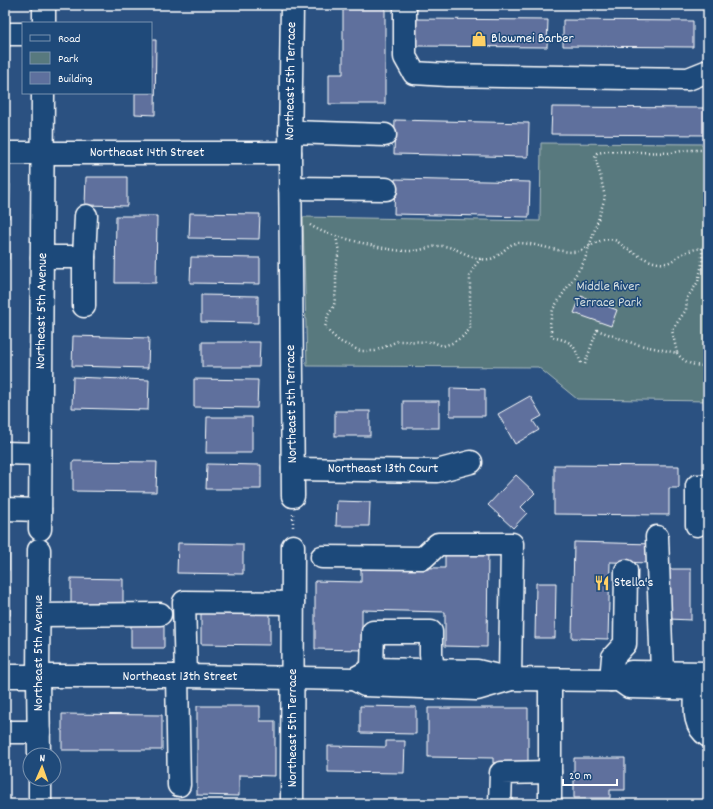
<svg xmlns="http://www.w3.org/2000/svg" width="713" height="809" viewBox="0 0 713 809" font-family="Dekko,sans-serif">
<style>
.green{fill:#58797e;stroke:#acbcbe}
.building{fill:#5e709d;stroke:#fff}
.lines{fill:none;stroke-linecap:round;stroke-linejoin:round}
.minor-casing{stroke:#fff;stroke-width:25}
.path{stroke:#fff;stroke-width:2.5;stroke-dasharray:1 3;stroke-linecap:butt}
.minor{stroke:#1f4a7a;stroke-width:22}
.labels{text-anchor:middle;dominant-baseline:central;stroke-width:3;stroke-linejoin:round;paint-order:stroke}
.poi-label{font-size:14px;fill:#fff;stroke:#1f4a7a;text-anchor:start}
.street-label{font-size:14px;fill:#fff;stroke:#1f4a7a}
.park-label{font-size:14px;fill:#d5dedf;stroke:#1f4a7a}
</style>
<rect width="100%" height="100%" fill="#2b5181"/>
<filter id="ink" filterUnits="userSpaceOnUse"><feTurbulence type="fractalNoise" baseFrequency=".025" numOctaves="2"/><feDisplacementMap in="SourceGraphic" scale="8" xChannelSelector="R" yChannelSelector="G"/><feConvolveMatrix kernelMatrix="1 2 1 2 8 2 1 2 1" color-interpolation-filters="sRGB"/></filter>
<g filter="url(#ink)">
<path class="green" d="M541 143 708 144V401L577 399 538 367 307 366 303 217 540 221Z"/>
<g class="building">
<path d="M343 6H385V104H329V74H343Z"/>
<path d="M416 19 548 20 547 47 416 46Z"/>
<path d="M563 20 693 21V47L563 46Z"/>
<path d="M151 40H156L155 115 135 114V93H151Z"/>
<path d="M552 107 708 108V135L551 134Z"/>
<path d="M395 120 529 123 528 157 394 154Z"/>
<path d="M86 177H127V206L85 205Z"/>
<path d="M395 179 530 182 529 217 394 214Z"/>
<path d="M5 183 10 184 9 218H5Z"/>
<path d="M190 213 260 214 259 239 189 238Z"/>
<path d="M116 216H157L156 283H115Z"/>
<rect x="5" y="234" width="4" height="25"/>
<path d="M191 257 260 258V284L190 283Z"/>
<path d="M201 295 258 296V323L201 322Z"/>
<path d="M581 296 617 310 611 326 574 313Z"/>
<path d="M73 336 149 338 148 368 72 366Z"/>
<path d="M202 342H260L259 367H202Z"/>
<path d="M73 377 149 380 148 410 72 408Z"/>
<path d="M194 379 258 380 257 408 194 407Z"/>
<path d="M450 388 485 389V416H450Z"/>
<path d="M530 396 542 416 533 421 539 430 515 444 498 414Z"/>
<rect x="403" y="401" width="36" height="27"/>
<rect x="335" y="411" width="35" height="25"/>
<path d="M207 417H252V453H206Z"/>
<path d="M73 461 157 462 156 492 73 491Z"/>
<path d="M207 464 261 465V489H206Z"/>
<path d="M554 465 679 466V488H669V515L554 514Z"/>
<path d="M516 475 535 493 521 507 527 513 513 528 488 505Z"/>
<path d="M337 501 370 502 369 526H336Z"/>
<rect x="5" y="541" width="4" height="29"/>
<path d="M574 542 653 544 652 563 610 562 608 639 572 638Z"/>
<path d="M178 543 243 544V574L177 573Z"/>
<path d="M445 549H488L487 647 445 646V612L362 610V650L315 649V581L361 582V567L445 568Z"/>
<path d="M668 569H691V620L668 619Z"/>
<path d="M71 578 123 579V607L71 606Z"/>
<path d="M536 583H556L555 638H535Z"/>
<rect x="5" y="587" width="5" height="28"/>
<path d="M201 607H270V645L201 644Z"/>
<path d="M131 623 164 624V648H131Z"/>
<path d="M197 706H260V721H275V776L239 775V796L197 795Z"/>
<path d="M360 706 416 707V734L360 733Z"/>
<path d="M428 708H528V764L493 763V758L428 757Z"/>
<path d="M62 714 162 715V750H62Z"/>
<path d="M386 741H405L404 773 328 772V746L386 747Z"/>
<path d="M574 758H625V790H610V798H574Z"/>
<path d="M705 765H708V804H704Z"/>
</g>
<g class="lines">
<defs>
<g id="minor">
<path d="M292 5 290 153 293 496"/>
<path d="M405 5V57L414 73 447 75 688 79 708 71"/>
<path d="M44 23V5"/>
<path d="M5 34H23"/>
<path d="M290 132 385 135"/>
<path d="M5 153H290"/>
<path d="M290 188 386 189"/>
<path d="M42 257H84L86 216"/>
<path d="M84 306V257"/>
<path d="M5 453 40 454"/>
<path d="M293 469 437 471 471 462"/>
<path d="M5 509 40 510"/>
<path d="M697 525V486H708"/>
<path d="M40 529 43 93"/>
<path d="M657 537 662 672"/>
<path d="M39 550 38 677 39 755"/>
<path d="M322 557 423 558 438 544H512L510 679"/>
<path d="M39 615 160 614"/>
<path d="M372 669 373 632H431V654L433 670"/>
<path d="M5 676H186L354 679 372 669 477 671 510 679 611 680H619L631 672 708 673"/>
<path d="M177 676 179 785"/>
<path d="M186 676 184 602 293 603"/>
<path d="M354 679 365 685 477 689 508 680"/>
<path d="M550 680V804"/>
<path d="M611 680 613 657 625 644 626 571"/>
<path d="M619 680 629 687 708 689"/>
<path d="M696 689C696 707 692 725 708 736"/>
<path d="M5 732H39"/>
<path d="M40 779V804"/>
<path d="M292 804 293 546"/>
<path d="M500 804 501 773 550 772"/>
</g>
</defs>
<use href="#minor" class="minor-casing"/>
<g class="path">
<path d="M310 225C325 235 342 237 358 242 375 246 391 251 408 251 420 252 432 245 444 246 459 248 474 262 490 259 501 257 507 243 518 243 536 243 553 251 572 252 587 252 598 236 614 240 618 241 621 245 624 247 636 254 652 265 666 263 673 262 678 255 685 253 690 250 696 249 702 248"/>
<path d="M336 236 339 252 336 264V289L334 306 328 315 325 328 339 341 360 351H375L398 341 433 342 443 346 452 343 462 337 470 329V276L474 267 481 258"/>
<path d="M677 353C685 364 695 366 708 366"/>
<path d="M581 363C573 343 573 342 552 337L550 324 553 309 584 262 600 214 605 197 599 170 595 158 597 153 608 151 671 153 687 150H708"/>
<path d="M585 364 597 330 635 344 677 353 672 330 686 310 687 298 698 282 702 264V248L708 244"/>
<path d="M293 527V514"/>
</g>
<use href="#minor" class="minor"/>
</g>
</g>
<defs>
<symbol id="shop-bare" viewBox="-9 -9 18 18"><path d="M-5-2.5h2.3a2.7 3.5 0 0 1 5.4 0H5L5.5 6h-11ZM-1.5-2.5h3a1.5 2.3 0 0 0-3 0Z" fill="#ffd166" stroke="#1f4a7a" stroke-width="2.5" paint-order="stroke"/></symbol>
<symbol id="restaurant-bare" viewBox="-9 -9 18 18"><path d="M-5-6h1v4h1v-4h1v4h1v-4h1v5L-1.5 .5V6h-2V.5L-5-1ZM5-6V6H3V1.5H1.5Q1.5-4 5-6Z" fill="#ffd166" stroke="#1f4a7a" stroke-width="2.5" paint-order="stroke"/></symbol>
</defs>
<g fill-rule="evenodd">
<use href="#shop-bare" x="468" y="28" width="22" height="22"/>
<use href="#restaurant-bare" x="591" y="572" width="22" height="22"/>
</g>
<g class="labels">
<g class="poi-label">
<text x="491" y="39">Blowmei Barber</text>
<text x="614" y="583">Stella's</text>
</g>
<g class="street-label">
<text transform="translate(291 81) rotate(-89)">Northeast 5th Terrace</text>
<text x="147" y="153">Northeast 14th Street</text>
<text transform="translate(42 311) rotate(-89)">Northeast 5th Avenue</text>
<text transform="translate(292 404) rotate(-91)">Northeast 5th Terrace</text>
<text x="383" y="469">Northeast 13th Court</text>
<text transform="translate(39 653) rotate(-90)">Northeast 5th Avenue</text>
<text x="180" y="677">Northeast 13th Street</text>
<text transform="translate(293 728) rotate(-90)">Northeast 5th Terrace</text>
</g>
<g class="park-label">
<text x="608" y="287">Middle River<tspan x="608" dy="16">Terrace Park</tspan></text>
</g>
</g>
<rect width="713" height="809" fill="none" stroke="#1f4a7a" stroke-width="20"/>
<rect x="10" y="10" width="693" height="789" fill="none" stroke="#fff" stroke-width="1.5" filter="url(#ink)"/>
<rect x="22" y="22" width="130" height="72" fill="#1f4a7a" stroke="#7992af"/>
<rect x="30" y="35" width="20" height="6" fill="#1f4a7a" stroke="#7992af"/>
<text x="58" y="42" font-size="12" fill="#ffffff">Road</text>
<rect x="30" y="52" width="20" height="12" fill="#58797e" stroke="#7992af"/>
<text x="58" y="62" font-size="12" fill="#ffffff">Park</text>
<rect x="30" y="72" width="20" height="12" fill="#5e709d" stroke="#7992af"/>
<text x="58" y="82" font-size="12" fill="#ffffff">Building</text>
<g transform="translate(42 767) rotate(2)"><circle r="19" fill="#1f4a7a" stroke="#7992af"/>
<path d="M0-3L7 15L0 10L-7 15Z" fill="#ffd166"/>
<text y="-6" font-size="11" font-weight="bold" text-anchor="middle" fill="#ffffff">N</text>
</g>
<path d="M563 779v6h54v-6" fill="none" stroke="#ffffff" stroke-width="2"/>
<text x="569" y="779" font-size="12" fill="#ffffff" stroke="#1f4a7a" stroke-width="3" paint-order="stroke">20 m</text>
</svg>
